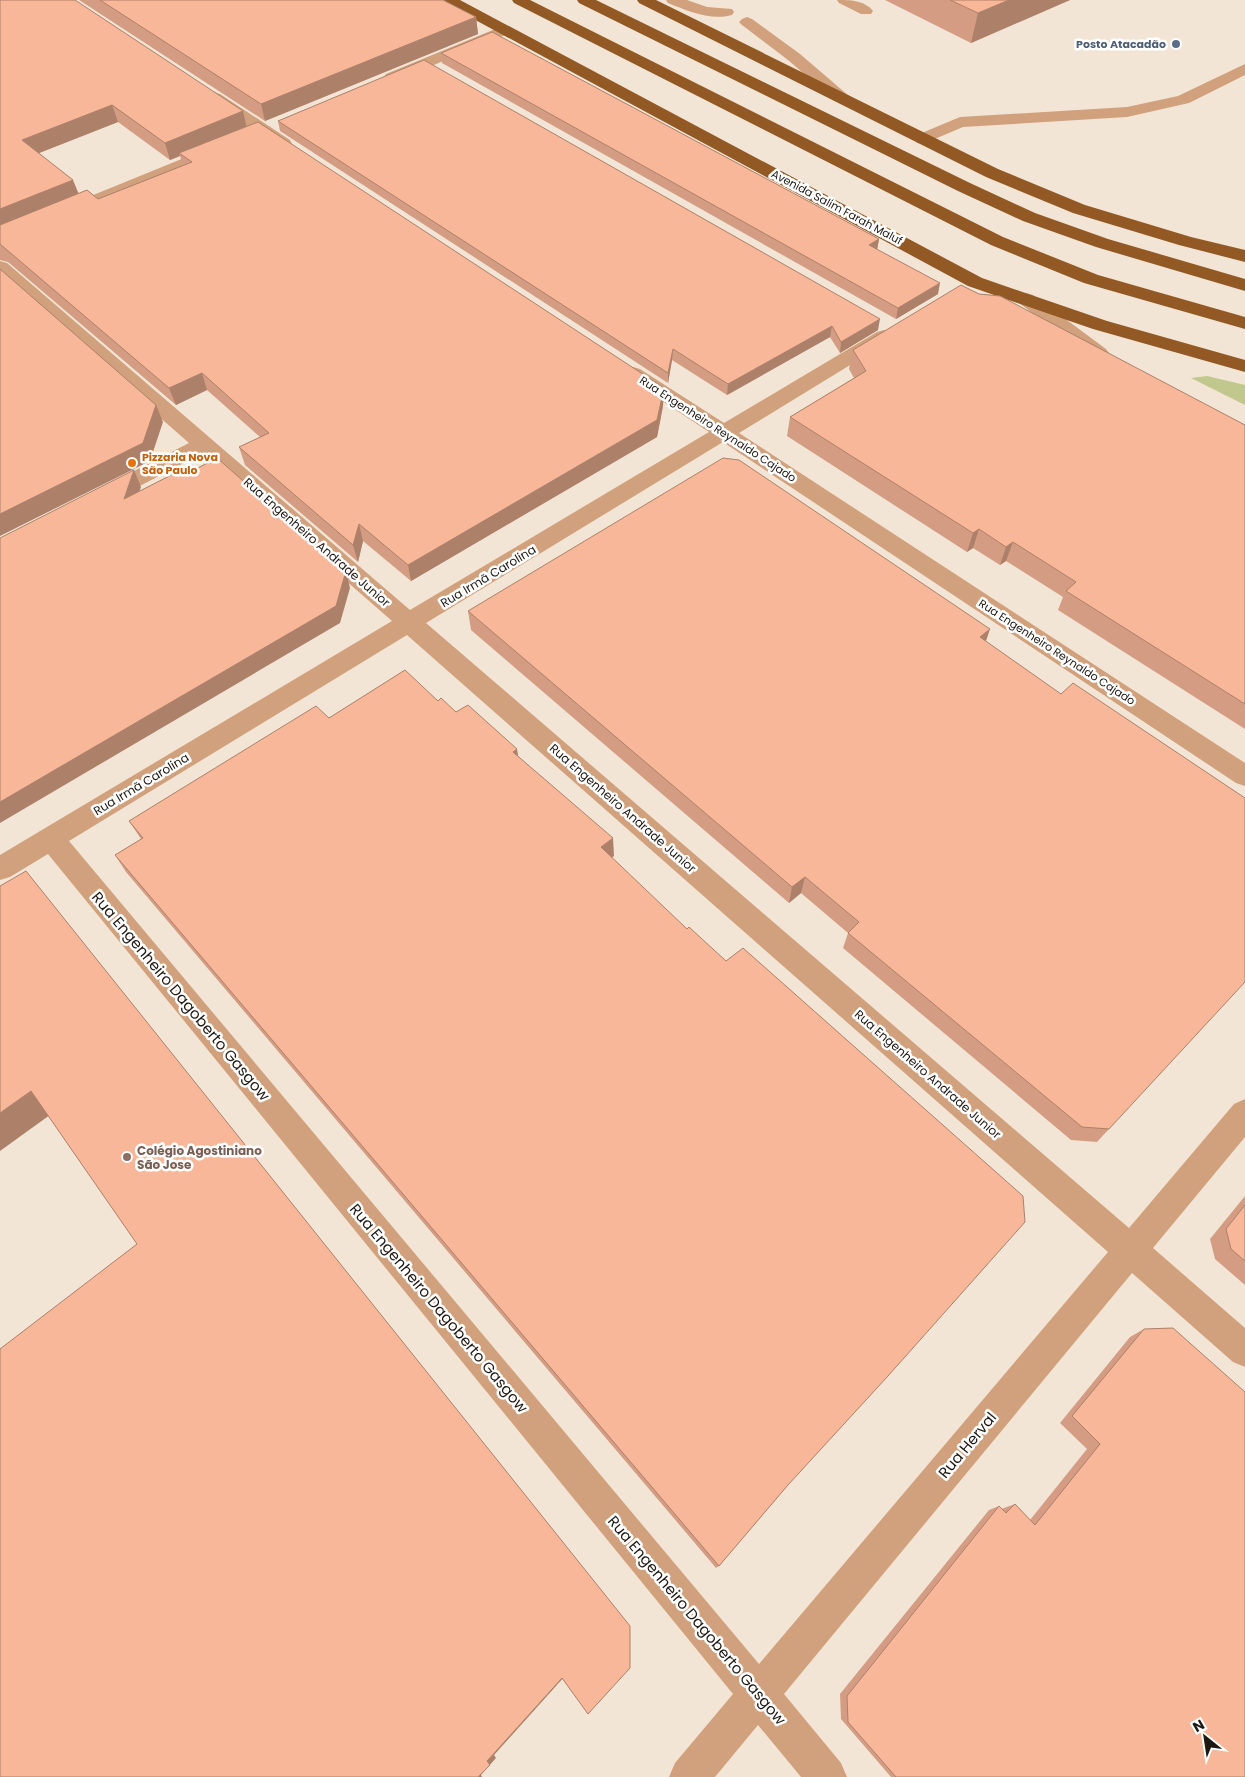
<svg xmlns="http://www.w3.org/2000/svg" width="1245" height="1777" viewBox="0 0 1245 1777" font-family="Poppins,sans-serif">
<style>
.green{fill:#c1c88d}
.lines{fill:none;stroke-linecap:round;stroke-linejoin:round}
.minor{fill:#d0a17c;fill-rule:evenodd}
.highway{fill:#925925;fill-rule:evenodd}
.wall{fill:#d49d83;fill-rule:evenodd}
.shaded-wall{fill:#ad806a}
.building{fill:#f7b798;stroke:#ad806a}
.service-dot{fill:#5c6f8a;stroke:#fff;stroke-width:2}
.food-dot{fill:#e8710a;stroke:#fff;stroke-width:2}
.education-dot{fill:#8d6e63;stroke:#fff;stroke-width:2}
.labels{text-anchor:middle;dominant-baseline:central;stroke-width:5;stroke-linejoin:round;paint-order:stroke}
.far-service-label{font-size:11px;font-weight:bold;fill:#4e5e75;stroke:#fff;text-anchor:end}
.far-street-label{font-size:11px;fill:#1d1812;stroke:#fff}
.far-food-label{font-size:11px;font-weight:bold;fill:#c56008;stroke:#fff;text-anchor:start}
.street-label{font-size:12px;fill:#1d1812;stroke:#fff}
.education-label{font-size:12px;font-weight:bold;fill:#785e54;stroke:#fff;text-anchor:start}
.near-street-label{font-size:15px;fill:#1d1812;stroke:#fff}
</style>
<rect width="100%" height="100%" fill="#f3e5d5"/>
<path class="green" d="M1207 376 1245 385V405L1191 378Z"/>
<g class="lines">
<g class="minor">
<path d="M666 0H687L707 7 732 9 734 12 732 15C710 21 688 11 668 3Z"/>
<path d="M837 0C850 0 864 0 873 11L871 14H861L839 3Z"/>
<path d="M747 17 752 19 800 54 849 96 851 99 849 102H837L788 60 742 25 739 22 742 19Z"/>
<path d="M505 25 510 27 513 30 510 33 398 80H386L384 77 386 74Z"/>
<path d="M1245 64V75L1189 103 1127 117 963 127 923 144 917 143 915 139 917 135 960 117 1127 107 1178 96Z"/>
<path d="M214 92 220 94 290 140 292 144 290 148H278L208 100 206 97 208 94Z"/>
<path d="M216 145 222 146 224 150 222 154 0 244V233Z"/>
<path d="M0 261 7 263 410 610 709 432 626 377 623 373 626 369 633 367 640 369 724 423 877 332 884 330 891 332 894 336 891 340 739 433 1245 763V786L1236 783 723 442 426 623 1129 1228 1234 1104 1245 1099V1137L1153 1248 1245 1328V1367L1233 1362 1132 1273 784 1694 841 1763 847 1777H801L758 1725 715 1777H669L675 1763 733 1694 48 854 10 877 0 880V855L392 621 201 454 111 501 103 503 95 501 92 496 95 491 189 443 0 277ZM407 635 1108 1252 759 1664 69 841Z"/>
<path d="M1026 293 1033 295 1106 349 1109 353 1106 357 1099 359 1092 357 1019 303 1016 299 1019 295Z"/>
</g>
<g class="highway">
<path d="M442 0H460L982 278 1107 321 1245 360V372L1093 329 968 286 444 3Z"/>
<path d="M512 0H530L1003 237 1098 275 1245 317V329L1084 283 991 245 514 3Z"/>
<path d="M577 0H596L970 183 1035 213 1108 239 1245 279V291L1096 247 1023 221 958 191 579 3Z"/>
<path d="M637 0H656L998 169 1085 205 1191 237 1245 250V262L1179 245 1073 213 986 177 639 3Z"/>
</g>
</g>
<g class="wall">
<path d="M0 0 243 111 246 126 663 406 657 437 411 581 363 541 358 562 245 465 239 447 260 437 207 390 176 405 8 262 0 260ZM118 122 170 160 180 156 183 166 98 199 79 194 39 153Z"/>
<path d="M79 0H443L476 17 478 34 265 121Z"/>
<path d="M885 0H1070L971 43Z"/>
<path d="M441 53 879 239 877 250 938 294 896 319 442 63Z"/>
<path d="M278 121 878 330 840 353 830 337 727 395 672 360 668 383 280 131Z"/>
<path d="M979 294 1245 425V729L1058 610 1063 597 1006 561 1000 565 973 548 967 552 787 436 790 417 854 378 849 369 853 350Z"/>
<path d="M468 611 986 641 1109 1129 1097 1142 1071 1140 843 948 848 933 801 893 789 903 471 630Z"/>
<path d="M438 701 456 712 518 756 614 856 611 857 788 1485 719 1566 716 1568 126 872 115 855 141 839 129 821 329 718Z"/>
<path d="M1245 1196V1285L1215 1259 1210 1239Z"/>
<path d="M1144 1329 1245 1777H891L841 1719 840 1694 989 1510 999 1506 1002 1509 1004 1508 1015 1504 1030 1520 1087 1449 1060 1423 1130 1337Z"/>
</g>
<g class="shaded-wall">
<path d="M1009 0H1070L971 43 978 13Z"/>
<path d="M476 17 478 34 265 121 261 104Z"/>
<path d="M112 105 118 122 29 157 22 140Z"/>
<path d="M243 111 247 129 179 153 180 156 170 160 165 143Z"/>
<path d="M73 180 80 197 0 230V209Z"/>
<path d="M879 239 877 250 869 245Z"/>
<path d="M940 283 938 294 896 319 898 308Z"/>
<path d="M880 319 878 330 840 353 841 342Z"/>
<path d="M832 326 830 337 727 395 728 384Z"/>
<path d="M673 349 672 360 668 383V373Z"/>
<path d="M202 373 207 390 176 405 169 388Z"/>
<path d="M664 388 663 406 657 437 411 581 408 565Z"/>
<path d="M156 405 163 422 150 461 0 536V514Z"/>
<path d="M134 470 141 487 131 516 124 499Z"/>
<path d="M359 524 363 541 358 562 353 545Z"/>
<path d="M979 529 973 548 967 552 973 533Z"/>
<path d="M1013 542 1006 561 1000 565 1006 547Z"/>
<path d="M346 571 350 588 340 623 0 823V802Z"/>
<path d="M990 629 984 647 980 637Z"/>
<path d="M517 749 520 767 513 752Z"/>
<path d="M613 838 614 856 601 865V847Z"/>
<path d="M805 877 801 893 789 903 792 887Z"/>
<path d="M31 1091 54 1112 0 1151V1113Z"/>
<path d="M565 1676 494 1755 496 1758 481 1775 482 1777H478L487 1761 562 1678Z"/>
</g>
<g class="building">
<path d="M0 0H75L243 111 165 143 112 105 22 140 73 180 0 209Z"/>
<path d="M100 0H443L476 17 261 104Z"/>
<path d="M950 0H1009L978 13Z"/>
<path d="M492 32 879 239 869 245 940 283 898 308 441 53Z"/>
<path d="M424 60 880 319 841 342 832 326 728 384 673 349 668 373 278 121Z"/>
<path d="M258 122 664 388 657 420 408 565 359 524 353 545 239 447 269 433 202 373 169 388 0 244V225L87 190 98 199 192 162 179 153Z"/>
<path d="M0 269 156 405 143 443 0 514Z"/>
<path d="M961 285 979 294 1000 296 1245 425V704L1066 591 1076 582 1013 542 1006 547 979 529 973 533 790 417 866 371 853 350Z"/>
<path d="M217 458 346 571 336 606 0 802V538L134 470 124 499 191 465 196 469Z"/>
<path d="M723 458 739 460 990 629 980 637 1061 694 1073 683 1245 798V982L1109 1129 1082 1127 848 933 859 922 805 877 792 887 468 611Z"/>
<path d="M405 670 438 701 441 698 456 712 468 705 517 749 513 752 613 838 601 847 687 929 689 927 726 961 743 948 1023 1196 1025 1222 888 1376 788 1485 719 1566 115 855 143 838 129 821 316 706 329 718Z"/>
<path d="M26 871 630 1626V1668L588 1714 562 1678 487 1761 490 1765 478 1777H0V1349L137 1244 31 1091 0 1113V886Z"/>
<path d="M1245 1205V1261L1231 1249 1226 1229Z"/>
<path d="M1173 1328 1245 1392V1777H896L848 1722 847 1696 999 1506 1006 1513 1015 1504 1035 1525 1100 1444 1072 1416 1144 1329Z"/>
</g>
<circle class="service-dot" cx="1176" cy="44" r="5"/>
<circle class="food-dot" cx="132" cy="463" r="5"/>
<circle class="education-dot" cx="127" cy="1157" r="5"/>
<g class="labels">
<g class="far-service-label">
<text x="1166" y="44">Posto Atacadão</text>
</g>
<g class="far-street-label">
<text transform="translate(837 207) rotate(28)">Avenida Salim Farah Maluf</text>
<text transform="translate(718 429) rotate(33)">Rua Engenheiro Reynaldo Cajado</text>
<text transform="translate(1057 652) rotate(33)">Rua Engenheiro Reynaldo Cajado</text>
</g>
<g class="far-food-label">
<text x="142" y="457">Pizzaria Nova<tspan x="142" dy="13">São Paulo</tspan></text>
</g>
<g class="street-label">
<text transform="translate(317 542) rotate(41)">Rua Engenheiro Andrade Junior</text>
<text transform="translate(488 576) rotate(-31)">Rua Irmã Carolina</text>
<text transform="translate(141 784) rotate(-31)">Rua Irmã Carolina</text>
<text transform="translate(623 808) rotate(41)">Rua Engenheiro Andrade Junior</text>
<text transform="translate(928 1074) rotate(41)">Rua Engenheiro Andrade Junior</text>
</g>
<g class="education-label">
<text x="137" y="1150">Colégio Agostiniano<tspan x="137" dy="14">São Jose</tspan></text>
</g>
<g class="near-street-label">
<text transform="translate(181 996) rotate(50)">Rua Engenheiro Dagoberto Gasgow</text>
<text transform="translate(439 1308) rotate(50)">Rua Engenheiro Dagoberto Gasgow</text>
<text transform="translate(967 1445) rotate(-50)">Rua Herval</text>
<text transform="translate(697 1620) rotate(50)">Rua Engenheiro Dagoberto Gasgow</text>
</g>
</g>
<g transform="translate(1205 1737) rotate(330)" stroke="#ffffff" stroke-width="4" paint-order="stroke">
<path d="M0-4L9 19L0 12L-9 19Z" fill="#1d1812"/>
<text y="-8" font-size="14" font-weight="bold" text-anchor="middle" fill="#1d1812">N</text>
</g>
</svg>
